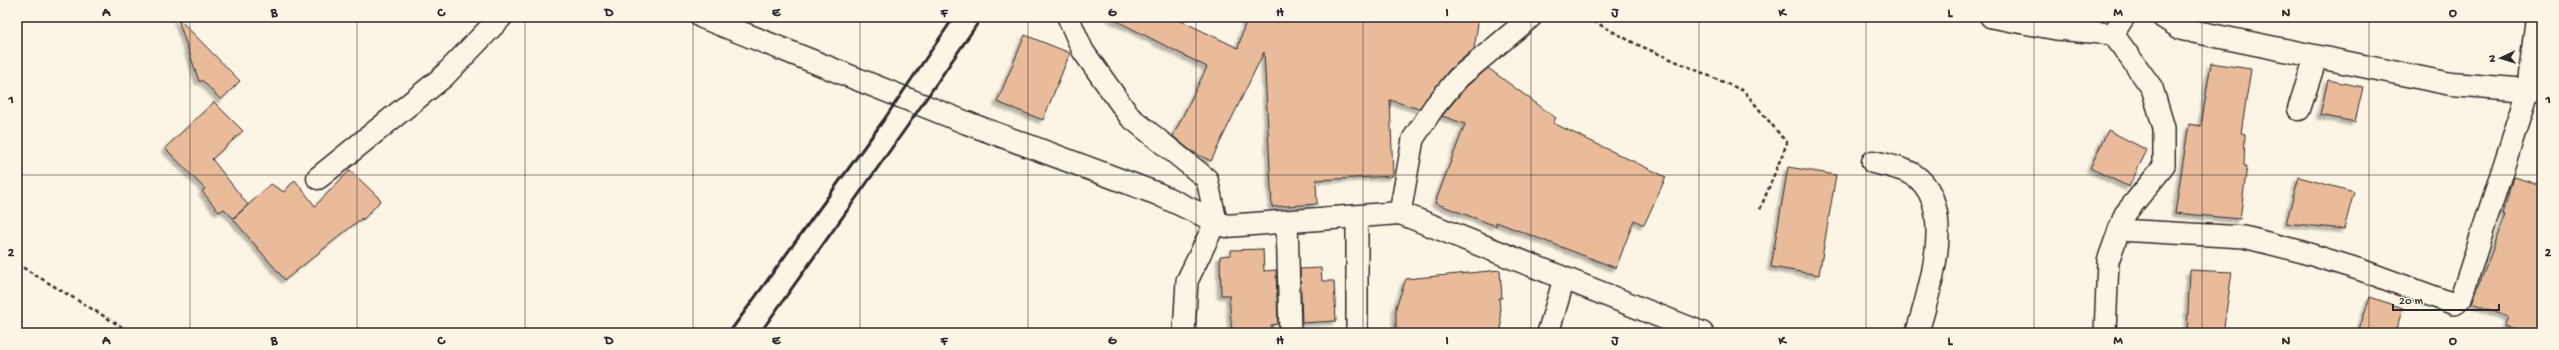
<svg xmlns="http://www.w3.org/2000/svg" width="2559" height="350" viewBox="0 0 2559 350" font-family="'Gochi Hand',sans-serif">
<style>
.building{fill:#eabb9a;stroke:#2b2b2b;filter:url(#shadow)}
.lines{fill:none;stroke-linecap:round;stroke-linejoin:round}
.lane-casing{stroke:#2b2b2b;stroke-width:24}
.street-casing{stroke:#2b2b2b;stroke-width:25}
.path{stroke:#2b2b2b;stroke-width:2.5;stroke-dasharray:4 3;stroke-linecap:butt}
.lane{stroke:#fcf5e5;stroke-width:21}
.street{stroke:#fcf5e5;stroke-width:22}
.rail{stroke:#2b2b2b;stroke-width:3}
.grid{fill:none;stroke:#2b2b2b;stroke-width:1;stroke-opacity:0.55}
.neatline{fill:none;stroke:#2b2b2b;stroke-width:1.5}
.grid-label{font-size:13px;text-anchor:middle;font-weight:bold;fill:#2b2b2b}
</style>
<defs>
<filter id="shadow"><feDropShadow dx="-3.5" dy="3.5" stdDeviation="1" flood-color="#0004"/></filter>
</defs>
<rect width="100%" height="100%" fill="#fcf5e5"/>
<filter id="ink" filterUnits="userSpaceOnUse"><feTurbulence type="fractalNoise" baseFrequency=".025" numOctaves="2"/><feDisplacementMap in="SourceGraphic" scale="8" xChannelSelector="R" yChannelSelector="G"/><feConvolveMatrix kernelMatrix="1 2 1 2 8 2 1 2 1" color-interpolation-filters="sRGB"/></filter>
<g filter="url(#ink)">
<g class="building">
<path d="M177 17 240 81 221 100 203 81H199Z"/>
<path d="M1109 17H1173L1238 48 1247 17H1479L1474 49 1449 70 1419 109 1390 100 1393 176 1316 180 1317 204 1272 207 1264 52 1211 161 1191 151 1173 136 1207 67Z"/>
<path d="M1025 35 1070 53 1043 120 997 102Z"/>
<path d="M2211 63 2251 69 2241 133 2245 134 2244 166H2247L2240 219 2175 213 2189 124 2201 126Z"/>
<path d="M1488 68 1556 118 1553 123 1666 177 1644 225 1634 220 1616 268 1496 222V226L1435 203 1465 124 1442 116 1467 86Z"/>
<path d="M2328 80 2363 87 2355 122 2320 115Z"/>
<path d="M214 102 243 131 212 159 248 205 233 218 224 209 219 212 202 191 205 189 165 148Z"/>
<path d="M2108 130 2147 150 2129 187 2090 168Z"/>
<path d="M1788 167 1836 175 1819 275 1771 267Z"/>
<path d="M350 170 381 200 363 220 362 218 285 280 233 219 271 184 284 192 295 180 315 206Z"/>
<path d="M2299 177 2354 192 2344 229 2286 223Z"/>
<path d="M2513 177 2542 185V333H2523L2504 326 2508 317 2472 303 2506 215 2503 214Z"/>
<path d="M1263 249 1264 271 1276 270 1278 324 1271 325 1272 333H1232L1229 295H1221L1220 256 1231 255V250Z"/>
<path d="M1321 268 1322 281H1334L1336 321 1302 323 1300 269Z"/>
<path d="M1500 270 1502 298H1499L1502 333H1396V307L1406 279Z"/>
<path d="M2190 270 2232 272 2223 333H2187Z"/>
<path d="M2370 297 2403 308 2395 333H2358Z"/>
</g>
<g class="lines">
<defs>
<g id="lane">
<path d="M1068 17 1083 51 1130 117 1207 179 1216 221 1187 281 1184 333"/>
<path d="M1991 17 2056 29 2113 34"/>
<path d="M1400 213 1413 139 1434 107 1458 78 1531 17"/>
<path d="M1357 217V333"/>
<path d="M1287 221 1290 333"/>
<path d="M2119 230 2244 237 2299 251 2361 270 2454 304 2461 298 2528 91"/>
<path d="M1548 333 1564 279"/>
<path d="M2105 333 2108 261 2119 230 2125 214 2164 166V128L2152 88 2113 34 2124 17"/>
</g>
<g id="street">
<path d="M702 17 967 123 1158 194 1226 226 1400 213 1702 333"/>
<path d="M2163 17 2182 29 2451 84 2542 91"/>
<path d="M2528 91 2537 17"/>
<path d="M2299 109 2316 57"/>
<path d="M1873 162C1886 165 1903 168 1914 175 1958 205 1929 292 1917 333"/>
<path d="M318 178 443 77 501 17"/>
</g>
</defs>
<use href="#lane" class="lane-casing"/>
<use href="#street" class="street-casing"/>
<g class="path">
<path d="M1573 17 1591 20 1636 44 1744 91 1787 143 1759 212"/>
<path d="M17 264 132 333"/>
</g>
<use href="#lane" class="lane"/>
<use href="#street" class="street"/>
<g class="rail">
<path d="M729 333 883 121 954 17"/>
<path d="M760 333 906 128 982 17"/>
</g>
</g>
</g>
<path class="grid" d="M190 17V333M357 17V333M525 17V333M693 17V333M860 17V333M1028 17V333M1196 17V333M1363 17V333M1531 17V333M1699 17V333M1866 17V333M2034 17V333M2202 17V333M2369 17V333M17 175H2542"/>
<rect width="2559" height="350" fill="none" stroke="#fcf5e5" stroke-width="44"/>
<g transform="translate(2501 58) rotate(266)" stroke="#fcf5e5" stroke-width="3" paint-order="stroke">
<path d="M0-3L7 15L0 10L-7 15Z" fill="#2b2b2b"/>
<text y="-6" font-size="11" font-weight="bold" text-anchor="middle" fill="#2b2b2b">N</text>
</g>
<path d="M2393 304v6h106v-6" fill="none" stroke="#2b2b2b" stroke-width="2"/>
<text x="2399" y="304" font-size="12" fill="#2b2b2b" stroke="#fcf5e5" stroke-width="3" paint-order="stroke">20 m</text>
<rect x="22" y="22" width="2515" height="306" class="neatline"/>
<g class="grid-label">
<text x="106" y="16">A</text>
<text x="274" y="16">B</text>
<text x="441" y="16">C</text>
<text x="609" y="16">D</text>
<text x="776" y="16">E</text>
<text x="944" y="16">F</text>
<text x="1112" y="16">G</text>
<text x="1280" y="16">H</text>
<text x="1447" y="16">I</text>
<text x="1615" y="16">J</text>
<text x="1782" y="16">K</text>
<text x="1950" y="16">L</text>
<text x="2118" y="16">M</text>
<text x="2286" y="16">N</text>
<text x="2453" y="16">O</text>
<text x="11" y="103">1</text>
<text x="2548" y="103">1</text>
<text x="11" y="256">2</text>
<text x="2548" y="256">2</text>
<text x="106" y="344">A</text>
<text x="274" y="344">B</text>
<text x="441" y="344">C</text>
<text x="609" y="344">D</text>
<text x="776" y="344">E</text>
<text x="944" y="344">F</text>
<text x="1112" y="344">G</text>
<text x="1280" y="344">H</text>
<text x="1447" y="344">I</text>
<text x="1615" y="344">J</text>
<text x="1782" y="344">K</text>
<text x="1950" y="344">L</text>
<text x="2118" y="344">M</text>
<text x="2286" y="344">N</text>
<text x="2453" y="344">O</text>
</g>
</svg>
